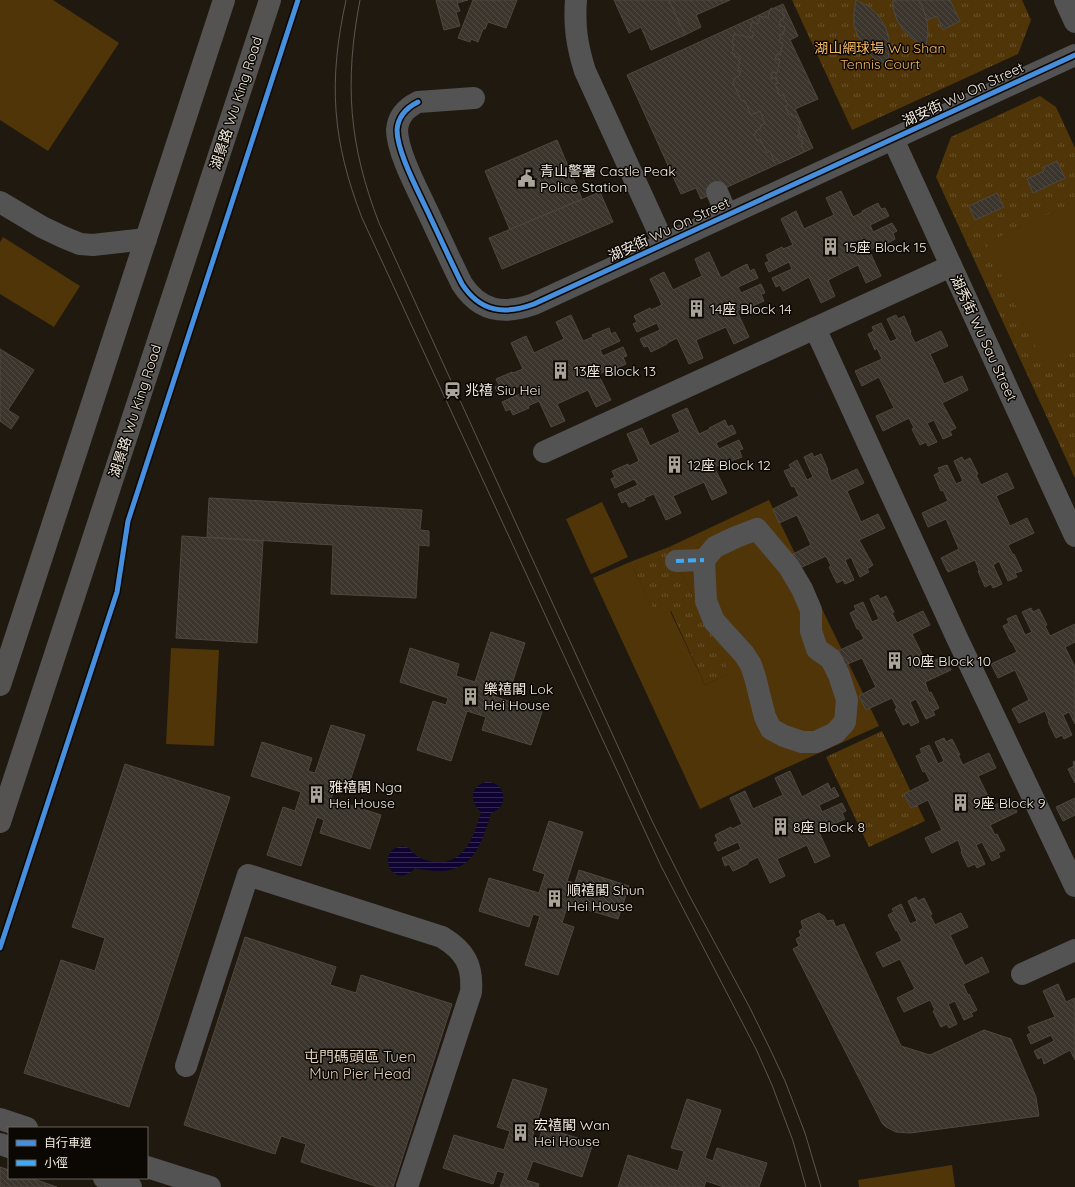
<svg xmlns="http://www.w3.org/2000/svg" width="1075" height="1187" viewBox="0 0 1075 1187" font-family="Quicksand,'Noto Sans TC',sans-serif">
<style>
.grass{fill:url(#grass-tufts)}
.garden{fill:#503508}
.water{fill:url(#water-rules)}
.building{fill:url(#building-back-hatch);stroke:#4e4840}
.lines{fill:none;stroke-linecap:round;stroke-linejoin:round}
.minor{stroke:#545354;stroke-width:22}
.major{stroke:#555352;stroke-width:22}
.tram{stroke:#5a5653;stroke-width:1}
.quiet{stroke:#3fa9f5;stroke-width:4;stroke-dasharray:8 4;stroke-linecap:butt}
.cycleway-casing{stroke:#0b0702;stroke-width:8}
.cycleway{stroke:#468fdf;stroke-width:5}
.labels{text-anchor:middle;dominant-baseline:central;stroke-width:3;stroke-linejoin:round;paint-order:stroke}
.park-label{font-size:14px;fill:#f7ba65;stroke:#0b0702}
.street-label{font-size:14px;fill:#f5ede2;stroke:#0b0702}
.poi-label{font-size:14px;fill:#f5ede2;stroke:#0b0702;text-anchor:start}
.neighbourhood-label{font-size:15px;fill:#e1d0ba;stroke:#0b0702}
</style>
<defs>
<pattern id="grass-tufts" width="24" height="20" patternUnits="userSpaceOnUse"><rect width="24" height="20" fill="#503508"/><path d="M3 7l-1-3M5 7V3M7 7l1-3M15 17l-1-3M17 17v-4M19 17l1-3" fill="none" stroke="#6a532c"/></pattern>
<pattern id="water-rules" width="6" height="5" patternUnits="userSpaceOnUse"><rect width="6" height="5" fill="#0f0331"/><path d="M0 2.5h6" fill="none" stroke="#33284f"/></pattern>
<pattern id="building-back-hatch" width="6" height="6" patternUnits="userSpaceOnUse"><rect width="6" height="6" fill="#3b352d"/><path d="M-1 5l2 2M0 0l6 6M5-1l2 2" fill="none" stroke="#4e4941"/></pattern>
</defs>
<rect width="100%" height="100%" fill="#201910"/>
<g class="grass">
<path d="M792 0H1022L1031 20 1018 54 852 130Z"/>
<path d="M1040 96 1056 107 1075 148V478L936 177 951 137Z"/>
<path d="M669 547 731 673 705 685 671 611 657 617 630 562Z"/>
<path d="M882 731 925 821 869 847 826 757Z"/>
</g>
<g class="garden">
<path d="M0 0H53L119 43 48 151 0 120Z"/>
<path d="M1072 203 1075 209V346L1042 361 986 243Z"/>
<path d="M3 237 80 286 54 327 0 294V242Z"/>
<path d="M769 500 879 726 777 772 700 809 593 578 630 562 657 616 670 611 705 685 730 673 669 547Z"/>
<path d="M602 502 628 557 591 574 566 519Z"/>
<path d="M171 648 219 650 214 746 166 744Z"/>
<path d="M952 1165 955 1187H859L858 1180Z"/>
</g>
<path class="water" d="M486 782C506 781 510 807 491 813 478 858 466 879 415 868 393 892 376 852 399 847 408 844 410 851 417 856 421 859 429 861 434 862 464 866 475 835 481 812 470 802 469 787 486 782Z"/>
<g class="building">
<path d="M436 0H468L457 3 460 11 456 12 460 26 444 30Z"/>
<path d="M473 0H490L493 1 494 0H517L506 28 488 22 485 29H483L478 42 471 39 470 42 458 38Z"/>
<path d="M614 0H669L685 35 651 50 641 27 629 33Z"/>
<path d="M669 0H730L696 15 701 27 685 35Z"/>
<path d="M856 0 868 6 878 15 885 26 889 38V52L887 64 875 59 865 49 859 38 854 26V13Z"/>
<path d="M893 0H918L923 8 927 20 928 34 926 46 914 40 904 31 897 20 893 8Z"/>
<path d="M918 0H950L960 21 943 30 937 16 927 20 923 8Z"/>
<path d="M783 4 798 36 790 40 818 99 795 109 813 148 701 199 696 188 681 194 627 75Z"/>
<path d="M772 8 783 11 782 14H785L783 20 781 19 779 26 785 27 783 35 780 34 779 36 781 37 779 42 783 43 780 55 777 54 775 59 780 60 777 73 772 72 771 79 776 77 778 83 775 84 780 96 783 94 788 105 785 107 789 115 791 114 793 117 796 116 801 127 798 128 800 134 797 136 798 138 801 136 803 143 801 144 804 152 780 163 778 159 774 161 770 151 767 153 760 139 757 141 754 134 757 132 756 131 761 128 760 126 765 123 760 111 751 115 745 101 741 100 733 83 735 78 739 76 741 71H738L740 58 734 56 735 54 732 53 734 44H732L734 34 752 38 754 32 750 31 752 22 758 24 760 16 768 18 770 9Z"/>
<path d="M557 140 582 199 510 230 485 171Z"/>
<path d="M1057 161 1065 178 1033 193 1027 179 1044 171 1042 168Z"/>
<path d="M841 191 853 217 863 212 862 211 878 203 881 209 885 208 889 216 870 225 873 232 892 223 897 231 893 233 895 239 880 247 879 245 869 250 881 276 866 283 858 265 828 280 835 296 821 303 809 277 783 291 780 285 776 287 772 278 792 269 789 262 769 272 765 263 769 261 766 255 782 247 783 249 793 245 781 219 796 211 804 229 834 215 826 198Z"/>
<path d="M600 192 613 222 502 269 489 238Z"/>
<path d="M997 193 1004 207 975 220 969 206Z"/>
<path d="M709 252 721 278 731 273V272L747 264 750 271 754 269 758 278 738 287 741 293 761 284 765 293 761 294 764 301 748 308 747 306 737 311 749 337 734 344 726 327 696 340 703 358 689 364 677 338 667 343V344L651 352 648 346 644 347 640 339 660 330 657 323 637 332 633 324 637 322 634 316 650 308 651 310 662 305 650 279 664 272 673 290 702 276 695 259Z"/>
<path d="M571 315 583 341 593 337 592 335 609 328 611 334 615 332 620 341 600 350 603 356 623 347 627 356 623 357 626 364 610 371 609 370 598 374 611 400 596 407 588 390 557 404 565 421 551 427 539 401 528 406 529 408 513 415 510 409 506 411 502 402 522 393 519 386 499 396 495 387 499 385 496 379 512 372 513 373 523 369 511 343 526 336 534 353 564 339 556 322Z"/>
<path d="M896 315 898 319 904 316 911 332 910 333 915 343 941 331 948 346 930 354 944 384 962 376 968 390 942 403 956 428 950 431 952 435 943 439 934 420 927 423 937 442 928 446 926 442 920 445 912 429 914 428 909 418 883 431 876 416 894 408 879 377 862 386 855 371 882 359 877 348 875 350 868 334 874 331 872 327 881 323 890 342 897 339 887 319Z"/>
<path d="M0 349 34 370 8 410 19 417 11 429 0 421Z"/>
<path d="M687 408 699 434 710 429 709 428 725 420 728 427 732 425 736 433 716 443 719 449 739 440 743 449 739 450 742 457 714 467 727 493 712 500 704 482 673 496 681 513 666 520 654 494 644 498 645 500 629 507 626 501 622 503 618 494 638 485 634 479 615 488 611 479 615 477 612 471 628 464 629 466 639 461 627 434 642 428 650 446 680 432 672 415Z"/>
<path d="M812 453 814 457 821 454 828 470 827 471 831 481 857 469 864 483 847 491 861 522 878 514 885 528 859 540 873 565 867 569 869 572 860 577 851 557 845 560 854 580 845 584 843 580 837 583 829 567 831 566 826 556 800 568 793 554 811 545 797 515 779 523 773 509 799 496 794 486 792 487 784 471 791 468 789 465 797 460 807 480 813 477 804 457Z"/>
<path d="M962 457 964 461 970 458 978 474 976 475 981 485 1007 473 1014 488 996 496 1010 526 1027 518 1034 533 1008 545 1013 555 1014 554 1022 571 1015 573 1017 577 1008 581 999 561 993 565 1002 584 993 588 991 584 985 587 978 571 979 570 975 560 948 572 941 558 959 549 946 519 928 527 922 513 948 501 943 490 941 491 934 475 940 472 938 468 947 465 956 484 963 481 954 461Z"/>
<path d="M209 498 422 510 420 530 429 531V546L419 545 416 598 331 594 333 545 207 537Z"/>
<path d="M182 536 263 541 257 643 176 638Z"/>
<path d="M878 595 880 599 886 596 894 612 892 613 897 623 923 611 930 625 912 634 927 664 944 656 951 670 925 682 929 693 931 692 939 708 933 711 935 715 926 719 916 699 910 702 919 722 911 726 909 722 903 725 895 709 897 708 892 698 866 710 859 696 876 687 862 658 845 665 838 651 864 639 859 629H857L850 613 856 610 854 606 863 602 872 622 879 619 870 599Z"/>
<path d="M1031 608 1033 612 1039 609 1047 625 1045 626 1050 636 1075 624V642L1065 647 1075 667V724L1069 712 1063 715 1072 735 1064 739 1062 735 1056 738 1048 722 1049 721 1045 711 1019 723 1012 709 1029 700 1015 670 998 678 991 664 1017 652 1012 642H1011L1003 626 1009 623 1007 619 1016 615 1025 635 1032 632 1022 612Z"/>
<path d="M491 632 525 643 509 693 495 689 493 696 542 712 531 745 482 730 486 717 467 711 451 761 417 750 433 701 446 705 448 698 400 682 410 648 459 664 456 676 475 682Z"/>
<path d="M331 725 365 735 349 784 337 780 331 799 381 815 370 849 320 833 324 820 317 817 301 866 267 855 283 807 295 811 301 792 251 776 262 742 312 758 308 771 315 773Z"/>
<path d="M944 738 946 742 952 739 960 755H958L963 765 989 753 996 768 978 776 993 806 1010 798 1017 812 990 825 995 835 997 834 1005 850 998 853 1000 857 992 861 982 842 976 845 985 864 977 868 975 864 968 867 961 852 962 851 958 840 932 853 925 838 942 830 928 800 911 808 904 794 930 781 925 771 923 772 916 756 922 753 920 749 929 745 938 764 944 761 935 742Z"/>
<path d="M1075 761V783L1068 769 1074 766 1073 762Z"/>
<path d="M125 764 230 797 129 1107 24 1073 61 960 95 971 105 938 72 927Z"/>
<path d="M790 771 802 797 828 783 831 790 834 787 839 796 819 805 822 812 842 803 846 811 842 813 845 819 829 826 828 825 818 830 830 856 815 863 807 845 777 859 785 876 770 883 758 857 748 862V864L733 871 729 864 725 866 722 858 741 849 738 842 718 851 714 843 718 841 715 835 731 827 732 829 742 824 730 798 745 791 753 809 783 795 775 778Z"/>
<path d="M1075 798V815L1063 821 1056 807Z"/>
<path d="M549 821 583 832 567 881 575 883 579 870 629 886 618 919 568 904 562 923 574 927 558 975 525 965 540 916 533 914 529 927 479 911 489 878 539 893 545 874 533 870Z"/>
<path d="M916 897 918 901 924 898 932 914 930 915 935 925 961 913 968 927 950 935 965 966 982 957 989 972 963 984 968 995 969 994 977 1010 971 1013 973 1016 964 1020 955 1001 948 1004 957 1024 949 1028 947 1024 941 1027 933 1011 935 1010 930 1000 904 1012 897 998 915 989 900 959 883 967 876 953 902 941 897 930 896 931 888 915 894 912 892 909 901 904 910 924 917 921 908 901Z"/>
<path d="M819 913 824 916 827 921 833 920 836 927 844 924 901 1046 930 1055 984 1030 1011 1039 1036 1097 1039 1116 910 1133 896 1132 886 1127 882 1123 793 949 799 946 796 939 801 936 799 931 803 928 801 921Z"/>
<path d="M245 937 336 967 330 985 356 993 361 975 452 1004 393 1187H378L301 1162 306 1144 281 1136 275 1154 184 1125Z"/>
<path d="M1058 984 1066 1002 1075 998V1060L1070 1050 1044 1064 1042 1057 1038 1059 1034 1051 1054 1041 1051 1035 1031 1044 1027 1035 1031 1033 1028 1027 1055 1017 1043 991Z"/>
<path d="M513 1079 547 1089 532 1138 539 1140 543 1127 593 1143 582 1177 533 1161 526 1180 539 1184 538 1187H500L505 1173 497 1171 493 1184 443 1168 454 1135 504 1150 510 1131 497 1127Z"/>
<path d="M687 1099 721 1110 705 1158 713 1161 717 1148 767 1163 759 1187H724L706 1181 704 1187H618L628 1155 678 1171 684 1151 671 1148Z"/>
<path d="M0 1167 9 1170V1178H31L57 1187H0Z"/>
</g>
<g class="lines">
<g class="minor">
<path d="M576 0C574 26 577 46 585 71L664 244"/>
<path d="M1065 0 1075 22"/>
<path d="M474 98 418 102C406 108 398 116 397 130 397 150 415 185 424 204 437 231 449 258 462 284 480 312 504 315 534 304L1075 55"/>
<path d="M893 139 1075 536"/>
<path d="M717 192 727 215"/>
<path d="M0 202 42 227 63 237 80 244 93 245 146 239"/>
<path d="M815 328 957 638 1075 886"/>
<path d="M544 452 951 266"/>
<path d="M757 529 789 567 802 589 811 610V631L817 649 831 659 839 675 847 700 845 722 835 733 816 742H802L784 736 771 729 765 717 755 677 751 665 744 654 714 621 706 601 704 560 715 547 736 537Z"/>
<path d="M676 561 704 560"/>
<path d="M1022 974 1075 950"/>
<path d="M186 1066 248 875 442 937C465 951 473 965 471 992L407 1187"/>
<path d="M0 1119 27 1128"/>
<path d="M0 1144 9 1147"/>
<path d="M147 1167 210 1187"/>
<path d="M104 1178 131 1187"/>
</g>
<g class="major">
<path d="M0 685 224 0"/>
<path d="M0 822 270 0"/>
</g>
<g class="tram">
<path d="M346 0C328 82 332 140 362 218L661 866 756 1049 772 1085 793 1141 806 1187"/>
<path d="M360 0C344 83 349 145 379 223L652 821 689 895 750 1008 771 1051 785 1081 805 1133 821 1187"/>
</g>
<path class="quiet" d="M676 561 704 560"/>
<defs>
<g id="cycleway">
<path d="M418 102C406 108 398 116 397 130 397 150 415 185 424 204 437 231 449 258 462 284 480 312 504 315 534 304L1075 55"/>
<path d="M0 948 117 592 128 521 298 0"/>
</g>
</defs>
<use href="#cycleway" class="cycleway-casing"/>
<use href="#cycleway" class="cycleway"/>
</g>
<defs>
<symbol id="civic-bare" viewBox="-9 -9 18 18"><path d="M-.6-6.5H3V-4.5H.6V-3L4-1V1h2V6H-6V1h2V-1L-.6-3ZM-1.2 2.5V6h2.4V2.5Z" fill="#aaa398" stroke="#0b0702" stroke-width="2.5" paint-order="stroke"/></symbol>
<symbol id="building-bare" viewBox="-9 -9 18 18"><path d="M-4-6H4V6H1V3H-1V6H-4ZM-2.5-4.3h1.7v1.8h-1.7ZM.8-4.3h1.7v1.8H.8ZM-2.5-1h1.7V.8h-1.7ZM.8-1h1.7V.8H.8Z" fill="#aaa398" stroke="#0b0702" stroke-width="2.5" paint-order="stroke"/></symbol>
<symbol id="station-bare" viewBox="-9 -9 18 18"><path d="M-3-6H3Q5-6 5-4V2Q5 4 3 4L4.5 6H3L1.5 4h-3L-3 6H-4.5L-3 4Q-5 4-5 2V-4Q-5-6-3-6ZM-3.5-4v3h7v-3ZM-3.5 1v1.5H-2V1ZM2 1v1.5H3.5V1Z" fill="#aaa398" stroke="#0b0702" stroke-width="2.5" paint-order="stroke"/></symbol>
</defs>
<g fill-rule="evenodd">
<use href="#civic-bare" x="514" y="166" width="25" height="25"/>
<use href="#building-bare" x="818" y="234" width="25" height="25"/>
<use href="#building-bare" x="684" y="296" width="25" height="25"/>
<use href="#building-bare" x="548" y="358" width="25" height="25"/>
<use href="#station-bare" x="440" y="378" width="25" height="25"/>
<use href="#building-bare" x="662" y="452" width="25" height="25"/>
<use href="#building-bare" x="882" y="648" width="25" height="25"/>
<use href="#building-bare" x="458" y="684" width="25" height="25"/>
<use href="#building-bare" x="304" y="782" width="25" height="25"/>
<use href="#building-bare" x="948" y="790" width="25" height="25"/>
<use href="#building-bare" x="768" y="814" width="25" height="25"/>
<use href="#building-bare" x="542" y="886" width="25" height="25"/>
<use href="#building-bare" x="508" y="1120" width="25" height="25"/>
</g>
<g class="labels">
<g class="park-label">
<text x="880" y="48">湖山網球場 Wu Shan<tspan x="880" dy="16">Tennis Court</tspan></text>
</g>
<g class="street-label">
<text transform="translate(963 94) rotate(-25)">湖安街 Wu On Street</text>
<text transform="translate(236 103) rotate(-72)">湖景路 Wu King Road</text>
<text transform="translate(669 229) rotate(-25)">湖安街 Wu On Street</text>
<text transform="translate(984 338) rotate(65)">湖秀街 Wu Sau Street</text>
<text transform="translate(135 411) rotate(-72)">湖景路 Wu King Road</text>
</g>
<g class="poi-label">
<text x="540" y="171">青山警署 Castle Peak<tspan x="540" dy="16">Police Station</tspan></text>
<text x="844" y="247">15座 Block 15</text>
<text x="710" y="309">14座 Block 14</text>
<text x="574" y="371">13座 Block 13</text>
<text x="465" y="390">兆禧 Siu Hei</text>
<text x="688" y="465">12座 Block 12</text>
<text x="907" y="661">10座 Block 10</text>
<text x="484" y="689">樂禧閣 Lok<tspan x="484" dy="16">Hei House</tspan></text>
<text x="329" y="787">雅禧閣 Nga<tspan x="329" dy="16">Hei House</tspan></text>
<text x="973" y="803">9座 Block 9</text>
<text x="793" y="827">8座 Block 8</text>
<text x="567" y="890">順禧閣 Shun<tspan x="567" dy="16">Hei House</tspan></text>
<text x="534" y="1125">宏禧閣 Wan<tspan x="534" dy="16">Hei House</tspan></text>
</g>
<g class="neighbourhood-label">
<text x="360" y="1056">屯門碼頭區 Tuen<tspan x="360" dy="17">Mun Pier Head</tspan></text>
</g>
</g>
<rect x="8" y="1127" width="140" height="52" fill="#0b0702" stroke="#69635c"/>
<rect x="16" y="1140" width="20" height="6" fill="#468fdf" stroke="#69635c"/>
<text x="44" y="1147" font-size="12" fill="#f5ede2">自行車道</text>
<rect x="16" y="1160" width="20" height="6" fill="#3fa9f5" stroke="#69635c"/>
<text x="44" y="1167" font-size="12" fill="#f5ede2">小徑</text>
</svg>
